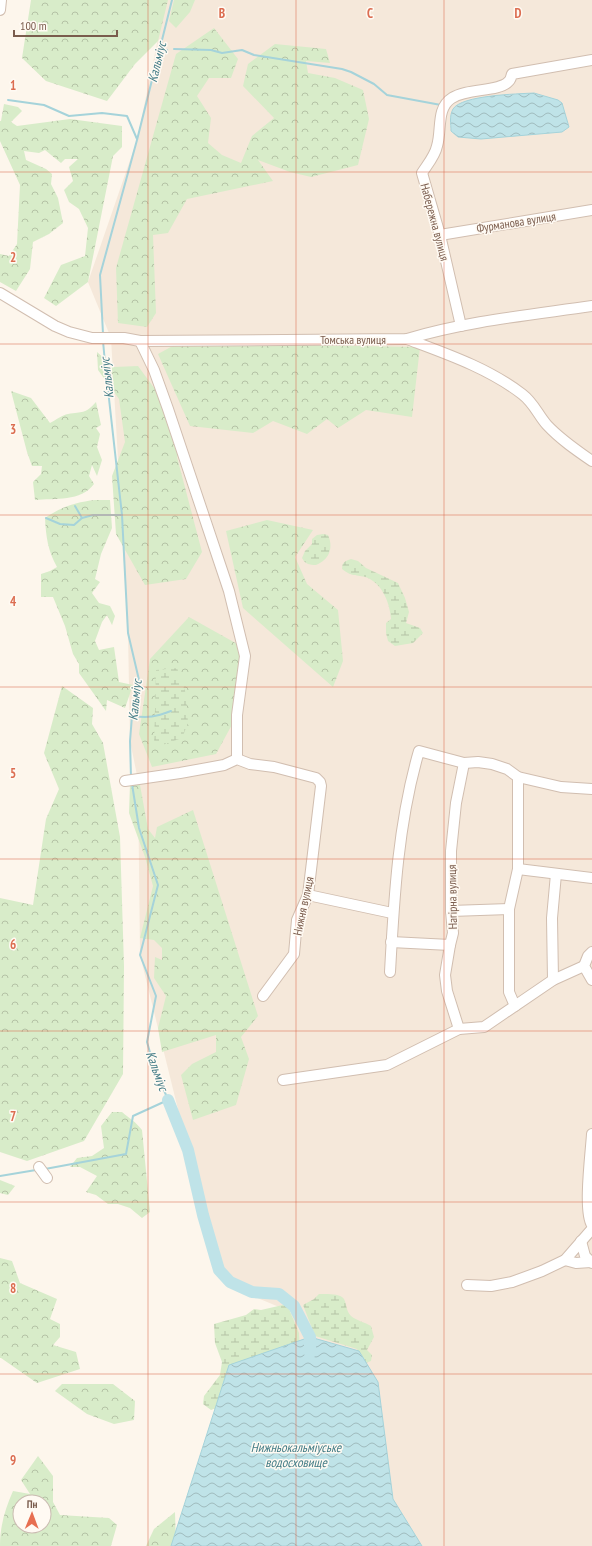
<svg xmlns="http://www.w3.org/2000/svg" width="592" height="1546" viewBox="0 0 592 1546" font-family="'PT Sans Narrow',sans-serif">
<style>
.residential{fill:#f5e8da}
.forest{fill:url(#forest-crowns);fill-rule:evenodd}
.wetland{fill:url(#wetland-marsh)}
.water{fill:url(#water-waves);stroke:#a5d3da}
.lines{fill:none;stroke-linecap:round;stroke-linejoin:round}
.stream{stroke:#a5d3da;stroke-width:2}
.river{stroke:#bfe3e8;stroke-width:12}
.minor-casing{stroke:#d1beb0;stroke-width:12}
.minor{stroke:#fff;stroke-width:10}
.grid{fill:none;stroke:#dc6d51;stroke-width:1;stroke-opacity:0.55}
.labels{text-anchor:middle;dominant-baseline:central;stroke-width:3;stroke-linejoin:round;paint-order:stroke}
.street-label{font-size:12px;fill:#7a5c4d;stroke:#fffaf3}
.water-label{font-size:13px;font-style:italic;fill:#437c86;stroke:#fffaf3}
.grid-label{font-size:13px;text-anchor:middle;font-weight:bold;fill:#dc6d51;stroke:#fffaf3;stroke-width:3;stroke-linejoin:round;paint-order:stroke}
</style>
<defs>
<pattern id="forest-crowns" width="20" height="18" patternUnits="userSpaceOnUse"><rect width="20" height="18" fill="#d8ecc9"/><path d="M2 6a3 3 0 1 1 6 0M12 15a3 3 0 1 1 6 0" fill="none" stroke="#b4c2a5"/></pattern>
<pattern id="wetland-marsh" width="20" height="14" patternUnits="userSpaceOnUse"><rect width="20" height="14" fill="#d8ecc9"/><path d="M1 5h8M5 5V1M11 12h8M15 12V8" fill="none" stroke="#b4c2a5"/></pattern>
<pattern id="water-waves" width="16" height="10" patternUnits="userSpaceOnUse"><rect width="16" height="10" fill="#bfe3e8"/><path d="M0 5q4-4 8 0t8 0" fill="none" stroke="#a0bbbe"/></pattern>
</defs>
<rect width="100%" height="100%" fill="#fdf6ec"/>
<path class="residential" d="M166 0H592V1546H351L291 1312 224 1284 188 1150 140 955 138 780 130 741 128 633 111 338 88 282 137 140Z"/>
<g class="forest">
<path d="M31 0H168L158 41 135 64 107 101 46 81 22 58Z"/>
<path d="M174 0H195L190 12 176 28 169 21Z"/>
<path d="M214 28 238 59 231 78H209L197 96 211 118 208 143 222 155 241 163 252 136 274 118 243 86 248 64 275 44 326 49 330 63 306 61 308 73 335 78 363 90 369 119 358 165 311 177 290 172 258 160 273 181 187 199 168 233 153 235 156 313 147 327 118 323 116 268 176 54Z"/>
<path d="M4 104 18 107 22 111 11 122 17 126 70 119 122 126V147L113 156 88 282 56 306 44 298 61 265 85 256 88 228 79 209 69 202 64 190 73 181 69 167 78 159H65L61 163 45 150 39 153 24 151 26 160 46 169 52 174 51 184 58 198 63 223 49 234 33 242 30 269 16 291 0 282V254L9 256 17 244 20 185 0 141V121H1Z"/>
<path d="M178 343 420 347 412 417 366 410 338 428 327 419 307 434 273 421 253 433 190 426 158 354Z"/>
<path d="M97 352 114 367 138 366 160 396 180 452 177 457 202 552 186 579 145 585 116 534 112 476 125 442 119 399 98 370Z"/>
<path d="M11 391 31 398 50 423C56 420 62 415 68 414 83 411 84 415 96 402L101 425 96 428 100 434 97 447 102 460 97 476 92 465 89 476 94 484C81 502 55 498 35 500L33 482 41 474 42 466H32L27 452Z"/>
<path d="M95 500H110L112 528 101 554 95 579 100 582 92 593 99 603 110 606 115 616 112 625 107 615 102 622 95 641 99 650 114 647 119 682 133 685 125 708 107 700 106 711 79 673V664L73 654 65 626 53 597H41V574L50 571 57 567C48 551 46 537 45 518 61 507 76 502 95 500Z"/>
<path d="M267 520 313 530 295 557 307 584 338 610 343 661 333 687 243 608 226 531Z"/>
<path d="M189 617 248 650 234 721 216 754 152 767 139 734 150 659Z"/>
<path d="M62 686 93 708 92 724 103 743 120 837 124 966 123 1074 84 1141 27 1161 0 1152V898L33 905 46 819 59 789 44 753Z"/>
<path d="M130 784 140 785 148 829 155 838 157 827 193 810 258 1016 241 1037 249 1059 236 1105 193 1120 181 1075 192 1064 216 1052V1035L162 1052 158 1028 166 996 154 978 155 957 162 960V948L154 940 140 938 153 886 145 857 129 813Z"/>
<path d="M112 1112H122C129 1118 136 1122 142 1130L150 1212 142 1218 130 1208 118 1204H108L96 1195 86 1192 97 1176 80 1167H70L77 1158 92 1156 104 1148 101 1126Z"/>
<path d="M0 1180 15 1186 8 1195 0 1193Z"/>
<path d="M0 1258 12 1261 20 1283 57 1299 50 1319 60 1324V1337L53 1345 76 1352 80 1369 37 1383 1 1358H0Z"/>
<path d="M62 1384H113L135 1401 134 1420 114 1424 87 1414 55 1391Z"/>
<path d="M38 1456 53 1476V1502L60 1515 109 1518 117 1525 111 1546H0C0 1526 5 1509 13 1491L30 1494 21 1480ZM20 1502H44V1526H20Z"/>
<path d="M175 1512 176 1546H146L154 1529Z"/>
</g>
<g class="wetland">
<path d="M323 534 328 535C334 548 329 560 316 565 309 565 305 564 302 558L305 551 312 544V539L317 535Z"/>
<path d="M351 559 358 561 366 568 398 583 405 598 409 612 406 623 420 628 423 633 413 643 395 646 388 641 386 633V623L391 619C390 604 383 585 368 578 358 574 353 578 342 569 342 562 345 561 351 559Z"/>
<path d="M177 668 186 694 188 723 182 738 154 748 156 670Z"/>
<path d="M319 1294C326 1294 340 1293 344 1299 347 1305 346 1311 351 1316 357 1321 365 1322 371 1326L374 1337 367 1350 372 1355 371 1361 363 1364 357 1349 315 1336 303 1305 314 1299Z"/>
<path d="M287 1304 299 1333 300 1350 226 1404 211 1410 203 1404 204 1396 220 1375 222 1362 215 1343 214 1324 246 1315 254 1309 261 1310Z"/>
</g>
<g class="water">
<path d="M534 93 558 100 562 103 569 127 562 132 481 139 458 137 451 131C451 124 449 116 453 109 462 95 517 94 534 93Z"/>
<path d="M310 1337 359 1351 378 1382 393 1499 422 1546H171L229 1365Z"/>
</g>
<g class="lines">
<g class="stream">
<path d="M174 49 211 50 222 53 242 50 254 55 342 69 351 72 374 84 387 95 441 105"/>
<path d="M159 51 167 50"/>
<path d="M8 100 44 105 69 116 102 113 127 116 137 139"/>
<path d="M103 334 100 275 137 140 172 0"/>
<path d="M103 341 105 363 122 515 128 633 139 680 132 716 130 741 131 777"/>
<path d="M75 506 82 518"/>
<path d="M46 518 60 524 74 525 82 518 93 515H122"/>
<path d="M132 716C149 718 155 717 171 711"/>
<path d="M45 1169 126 1154 133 1116 168 1100 153 1063 147 1042 156 996 140 955 158 885 139 828 132 784"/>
<path d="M0 1176 36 1170"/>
</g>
<path class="river" d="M168 1100 188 1150 203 1215 219 1270 230 1282 252 1292 279 1294 294 1306 310 1337V1353"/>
<defs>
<g id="minor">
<path d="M0 10 1 0"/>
<path d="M440 235 592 210"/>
<path d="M0 293 55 326 69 332 92 338H124L140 341 407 339C467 321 530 315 592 306"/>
<path d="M461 326 440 235 422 173C427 165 435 156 437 146 442 130 436 108 452 98 467 88 498 92 508 82 511 80 511 77 512 74L592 60"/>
<path d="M407 339C447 354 488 368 522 394 534 403 538 415 547 425 560 439 576 450 592 461"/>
<path d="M140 341 154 370 168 409 229 591 245 656 237 715V759"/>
<path d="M125 781 180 773 224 765 237 759 250 764 274 767 316 778 320 782 321 786 308 895 297 920 294 954 263 996"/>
<path d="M518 869 592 878"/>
<path d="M308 895 392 913"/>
<path d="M451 911 509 909"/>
<path d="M391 942 450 945"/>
<path d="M592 952 588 956 584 966 592 980"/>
<path d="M390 972C394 898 398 823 419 751L464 763 478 762 492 764 507 769 518 777 561 787 592 789"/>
<path d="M553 980 552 918 556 874"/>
<path d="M515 1006 509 992V909L518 869V777"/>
<path d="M459 1029 447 991 445 975 450 945 453 933 451 911V851L456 803 464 763"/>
<path d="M283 1080 387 1065 459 1029 484 1027 553 980 584 966"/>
<path d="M592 1134C591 1152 583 1212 592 1225"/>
<path d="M39 1167 47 1178"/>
<path d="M581 1241 585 1256 592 1263"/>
<path d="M565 1260 576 1263 591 1262"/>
<path d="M467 1285 491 1286 512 1282 542 1271 565 1260 592 1229"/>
</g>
</defs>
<use href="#minor" class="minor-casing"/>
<use href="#minor" class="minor"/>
</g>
<path class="grid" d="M148 0V1546M296 0V1546M444 0V1546M0 172H592M0 344H592M0 515H592M0 687H592M0 859H592M0 1031H592M0 1202H592M0 1374H592"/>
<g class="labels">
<g class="street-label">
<text transform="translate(435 222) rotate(75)">Набережна вулиця</text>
<text transform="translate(516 222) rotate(-9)">Фурманова вулиця</text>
<text x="353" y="339">Томська вулиця</text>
<text transform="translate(452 897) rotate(-91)">Нагірна вулиця</text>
<text transform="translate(303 906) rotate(-78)">Нижня вулиця</text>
</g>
<g class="water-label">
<text transform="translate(157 62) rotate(-76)">Кальміус</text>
<text transform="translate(107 378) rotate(-96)">Кальміус</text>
<text transform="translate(135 700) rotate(-84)">Кальміус</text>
<text transform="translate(157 1071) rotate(70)">Кальміус</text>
<text x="296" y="1447">Нижньокальміуське<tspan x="296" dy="15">водосховище</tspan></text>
</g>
</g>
<g class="grid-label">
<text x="222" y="18">B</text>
<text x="370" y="18">C</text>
<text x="518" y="18">D</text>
<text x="13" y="90">1</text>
<text x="13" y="262">2</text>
<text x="13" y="434">3</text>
<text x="13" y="606">4</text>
<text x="13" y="778">5</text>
<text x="13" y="949">6</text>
<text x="13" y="1121">7</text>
<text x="13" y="1293">8</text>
<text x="13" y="1465">9</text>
</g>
<g transform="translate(32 1514) rotate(1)"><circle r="19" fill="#fffaf3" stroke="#cabbb1"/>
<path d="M0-3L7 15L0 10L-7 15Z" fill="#e76f51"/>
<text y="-6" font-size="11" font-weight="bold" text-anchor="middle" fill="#7a5c4d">Пн</text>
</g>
<path d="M14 30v6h103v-6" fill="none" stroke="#7a5c4d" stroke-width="2"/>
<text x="20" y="30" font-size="12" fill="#7a5c4d" stroke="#fffaf3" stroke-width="3" paint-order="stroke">100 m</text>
</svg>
